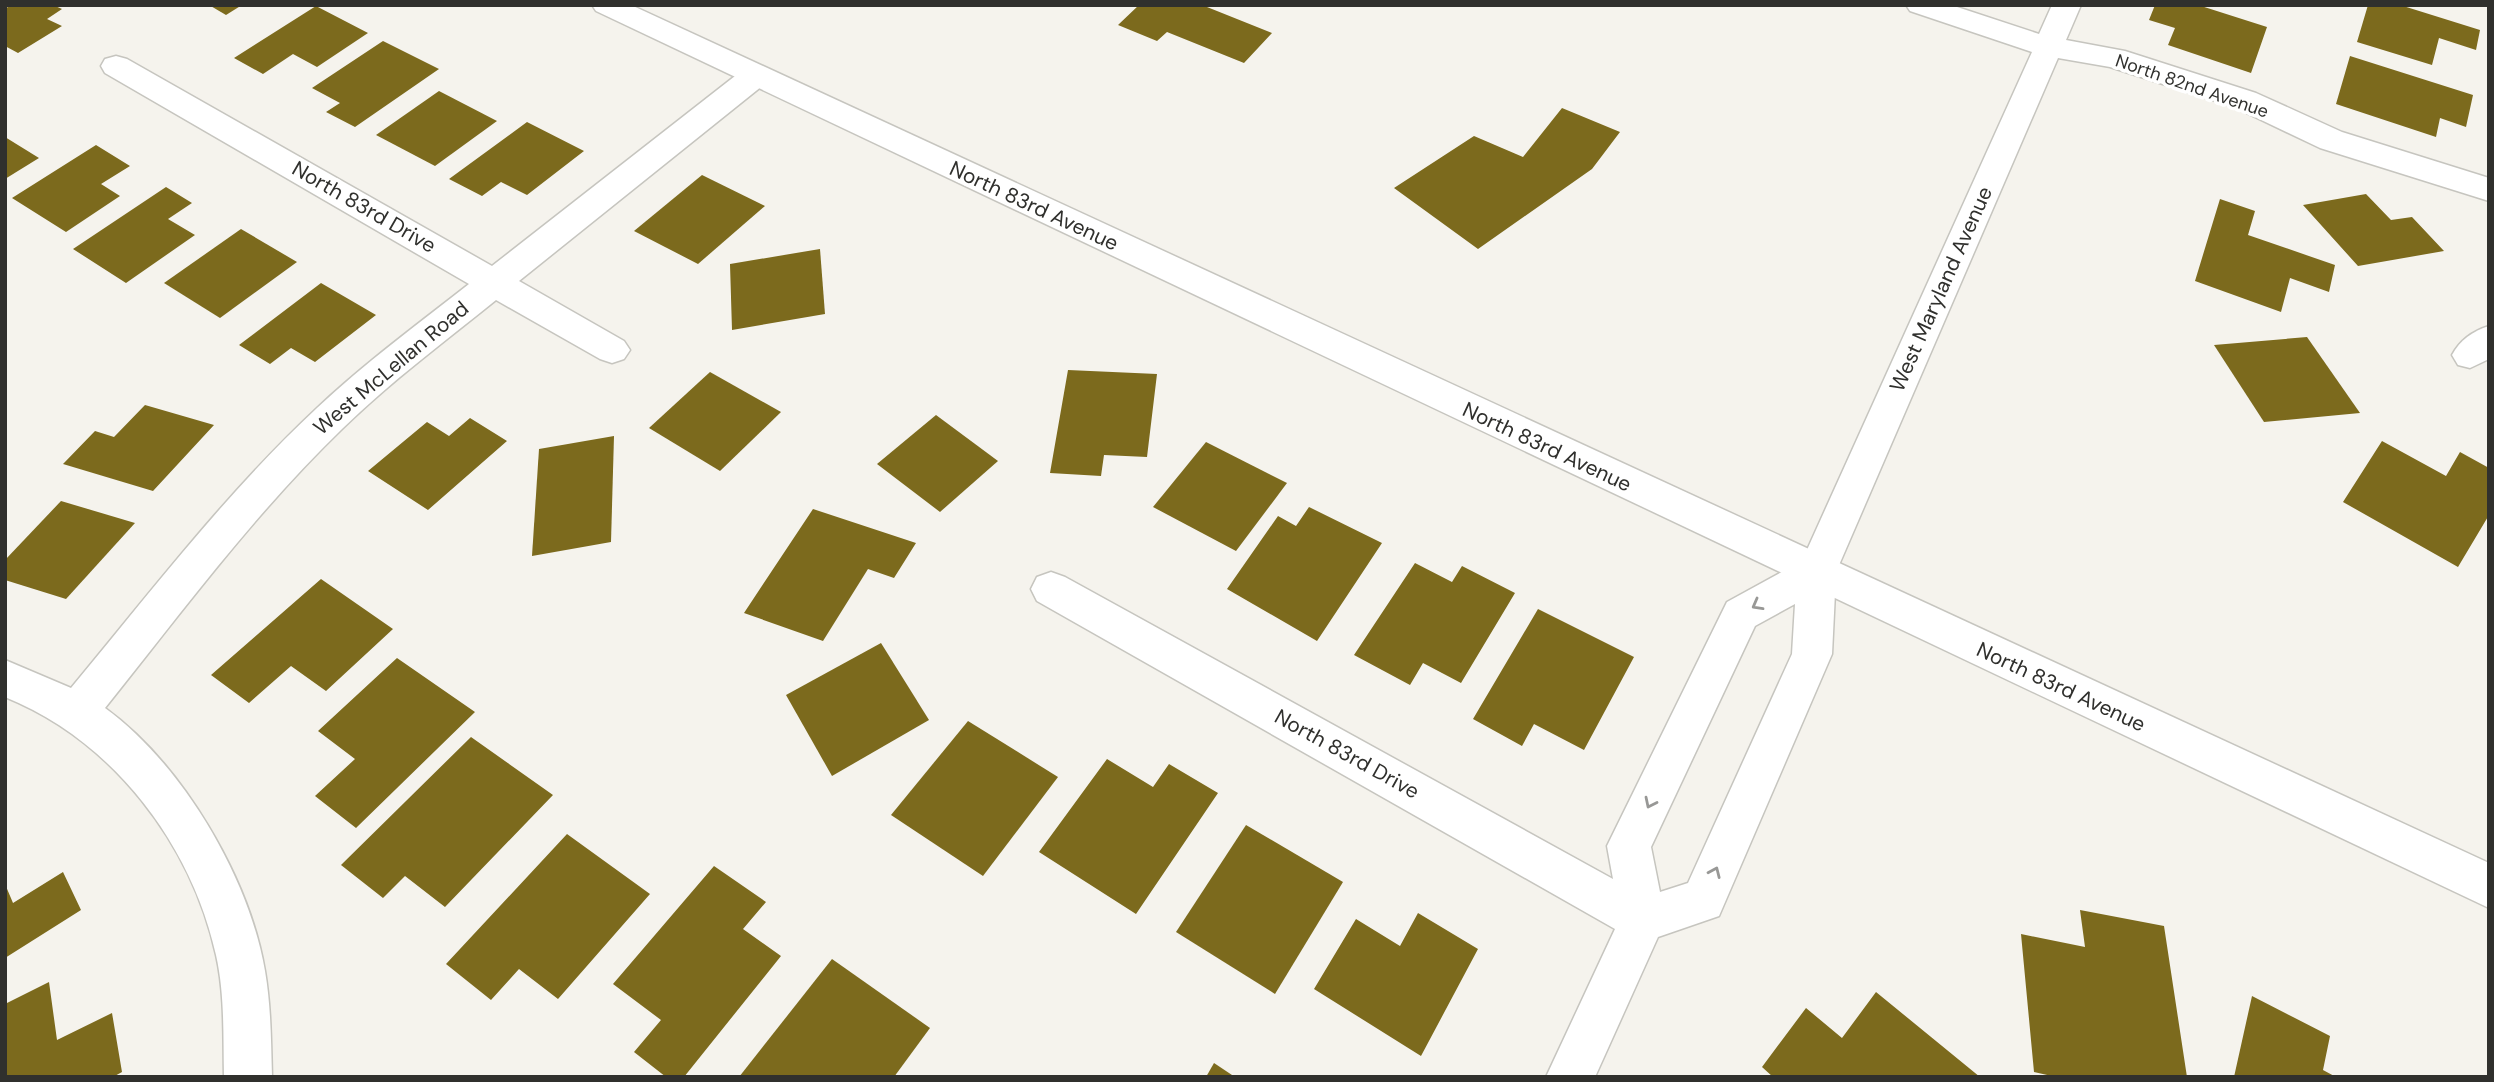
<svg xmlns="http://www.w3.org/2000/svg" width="2494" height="1082" viewBox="0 0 2494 1082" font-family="'DM Sans',sans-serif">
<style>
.building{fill:#7c6a1d}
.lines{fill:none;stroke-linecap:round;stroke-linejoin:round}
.street-casing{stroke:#c6c5bf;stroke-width:3}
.secondary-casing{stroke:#c6c5bf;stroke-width:3}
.street{fill:#fff;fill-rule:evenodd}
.secondary{fill:#fff;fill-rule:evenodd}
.oneway{stroke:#989896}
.labels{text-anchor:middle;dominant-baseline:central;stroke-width:7;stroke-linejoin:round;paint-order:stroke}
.far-street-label{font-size:18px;fill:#30302d;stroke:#fff}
.street-label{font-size:21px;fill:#30302d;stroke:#fff}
</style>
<rect width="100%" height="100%" fill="#f5f3ed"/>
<g class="building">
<path d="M11 5H53L62 9 47 19 62 26 18 53 5 46V9Z"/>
<path d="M209 5H242L226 15Z"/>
<path d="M1139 5H1202L1272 33 1244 63 1167 32 1157 41 1118 25Z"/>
<path d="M2155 5H2198L2267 27 2251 73 2168 45 2175 28 2149 20Z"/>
<path d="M2368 5H2400L2480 30 2476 50 2439 38 2432 65 2357 42Z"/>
<path d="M316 6 368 33 317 67 293 54 263 74 234 58Z"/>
<path d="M383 41 439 69 355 127 326 112 340 103 312 88Z"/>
<path d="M2350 56 2473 95 2466 127 2440 118 2436 137 2336 104Z"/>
<path d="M439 91 497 121 435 166 376 135Z"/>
<path d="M1562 108 1620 132 1592 169 1478 249 1394 188 1474 136 1523 157Z"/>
<path d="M527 122 584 151 527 195 501 182 482 196 449 179Z"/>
<path d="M5 137 39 158 5 179Z"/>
<path d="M96 145 130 166 101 184 120 196 66 232 12 198Z"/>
<path d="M702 175 765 206 698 264 634 231Z"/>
<path d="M166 187 192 203 168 219 195 235 126 283 73 249Z"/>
<path d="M2366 194 2391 220 2412 217 2444 251 2358 266 2303 205Z"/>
<path d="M2220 199 2255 211 2248 235 2335 265 2329 292 2290 278 2281 312 2195 281Z"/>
<path d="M241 229 297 262 220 318 164 283Z"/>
<path d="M820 249 825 314 732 330 730 264Z"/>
<path d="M321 283 376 315 315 362 291 348 270 364 239 345Z"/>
<path d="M2307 337 2360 413 2264 422 2214 345Z"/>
<path d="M1068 370 1157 374 1147 457 1104 455 1101 476 1050 473Z"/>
<path d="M710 372 781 412 720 471 649 428Z"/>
<path d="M145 405 214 425 153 491 63 464 95 431 114 437Z"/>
<path d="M936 415 998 461 940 512 877 464Z"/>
<path d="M470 418 507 441 428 510 368 471 427 422 449 436Z"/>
<path d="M614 436 611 542 532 556 539 449Z"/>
<path d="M2382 441 2446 476 2460 452 2489 468V515L2458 567 2343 502Z"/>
<path d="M1206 442 1287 483 1236 551 1153 507Z"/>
<path d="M61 501 135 523 66 599 5 580V560Z"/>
<path d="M1309 507 1382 543 1317 641 1227 589 1278 516 1296 526Z"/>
<path d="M813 509 916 543 894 578 868 569 823 641 744 613Z"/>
<path d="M1415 563 1452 582 1462 566 1515 593 1461 683 1423 663 1410 685 1354 655Z"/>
<path d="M321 579 393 629 326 691 291 666 249 703 211 675Z"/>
<path d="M1538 609 1634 657 1584 750 1534 724 1522 746 1473 719Z"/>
<path d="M881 643 929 720 832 776 786 695Z"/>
<path d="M397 658 475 712 356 828 315 796 355 759 318 731Z"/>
<path d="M968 721 1058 777 983 876 891 815Z"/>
<path d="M471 737 553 795 445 907 405 876 383 898 341 865Z"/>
<path d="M1107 759 1153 787 1169 764 1218 793 1136 914 1039 852Z"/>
<path d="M1246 825 1343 882 1275 994 1176 932Z"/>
<path d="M567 834 650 894 558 999 519 969 491 1000 446 964Z"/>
<path d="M714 866 766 902 743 929 781 956 684 1077H666L634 1052 661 1020 613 984Z"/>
<path d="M63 872 81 910 5 958V884L13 903Z"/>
<path d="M2080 910 2164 926 2187 1077H2056L2034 1072 2021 934 2085 947Z"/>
<path d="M1418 913 1478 949 1421 1056 1314 989 1356 919 1400 946Z"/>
<path d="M832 959 930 1028 894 1077H739Z"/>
<path d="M49 982 57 1040 112 1013 122 1072 113 1077H5V1004Z"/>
<path d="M1876 992 1980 1077H1773L1762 1067 1806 1008 1842 1038Z"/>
<path d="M2252 996 2330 1036 2323 1070 2336 1077H2234Z"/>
<path d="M1214 1063 1235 1077H1206Z"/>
</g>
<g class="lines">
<defs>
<g id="street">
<path d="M1906 5H1951L2039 34 2052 5H2081L2066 40 2125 51 2256 93 2342 132 2489 178V201L2320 148 2234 107 2110 67 2058 58 1836 572 1832 654 1719 916 1658 937 1595 1077H1546L1615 929 1037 601 1031 589 1037 577 1051 572 1065 577 1613 879 1607 846 1727 602 1802 561 2032 52 1910 11ZM1795 604 1792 654 1688 883 1660 892 1651 847 1755 626Z"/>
<path d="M116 56 127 59 492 266 744 69 755 66 766 69 770 76 766 83 519 281 624 341 630 350 624 359 612 363 600 359 496 300C444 342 390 382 342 429 254 514 181 613 105 708 182 764 249 877 265 971 271 1006 271 1041 272 1077H224C223 1036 225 995 216 955 191 843 112 740 5 697V660L71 688C150 593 226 493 317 408 365 363 418 324 469 284L105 73 101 66 105 59Z"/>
<path d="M2489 326V359L2470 368 2458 365 2452 355C2460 340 2473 331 2489 326Z"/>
</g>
<path id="secondary" d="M592 5H631L2489 863V908L596 11Z"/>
</defs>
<use href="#street" class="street-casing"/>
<use href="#secondary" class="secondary-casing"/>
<use href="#street" class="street"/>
<use href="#secondary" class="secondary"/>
</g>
<defs><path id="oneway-chevron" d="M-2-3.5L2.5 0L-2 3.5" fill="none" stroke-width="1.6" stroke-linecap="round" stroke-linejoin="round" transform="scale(1.75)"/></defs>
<g class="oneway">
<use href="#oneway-chevron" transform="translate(1757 605) rotate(151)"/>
<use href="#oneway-chevron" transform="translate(1650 803) rotate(116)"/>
<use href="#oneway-chevron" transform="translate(1715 872) rotate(-66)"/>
</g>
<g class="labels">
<g class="far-street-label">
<text transform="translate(2192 86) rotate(19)">North 82nd Avenue</text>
</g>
<g class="street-label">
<text transform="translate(1034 206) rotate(25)">North 83rd Avenue</text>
<text transform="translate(364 207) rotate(30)">North 83rd Drive</text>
<text transform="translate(1941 289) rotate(-66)">West Maryland Avenue</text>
<text transform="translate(391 368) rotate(-40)">West McLellan Road</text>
<text transform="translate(1547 447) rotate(25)">North 83rd Avenue</text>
<text transform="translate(2061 687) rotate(25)">North 83rd Avenue</text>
<text transform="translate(1347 754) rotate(29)">North 83rd Drive</text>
</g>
</g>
<rect width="2494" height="1082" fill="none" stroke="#30302d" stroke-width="14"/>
</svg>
